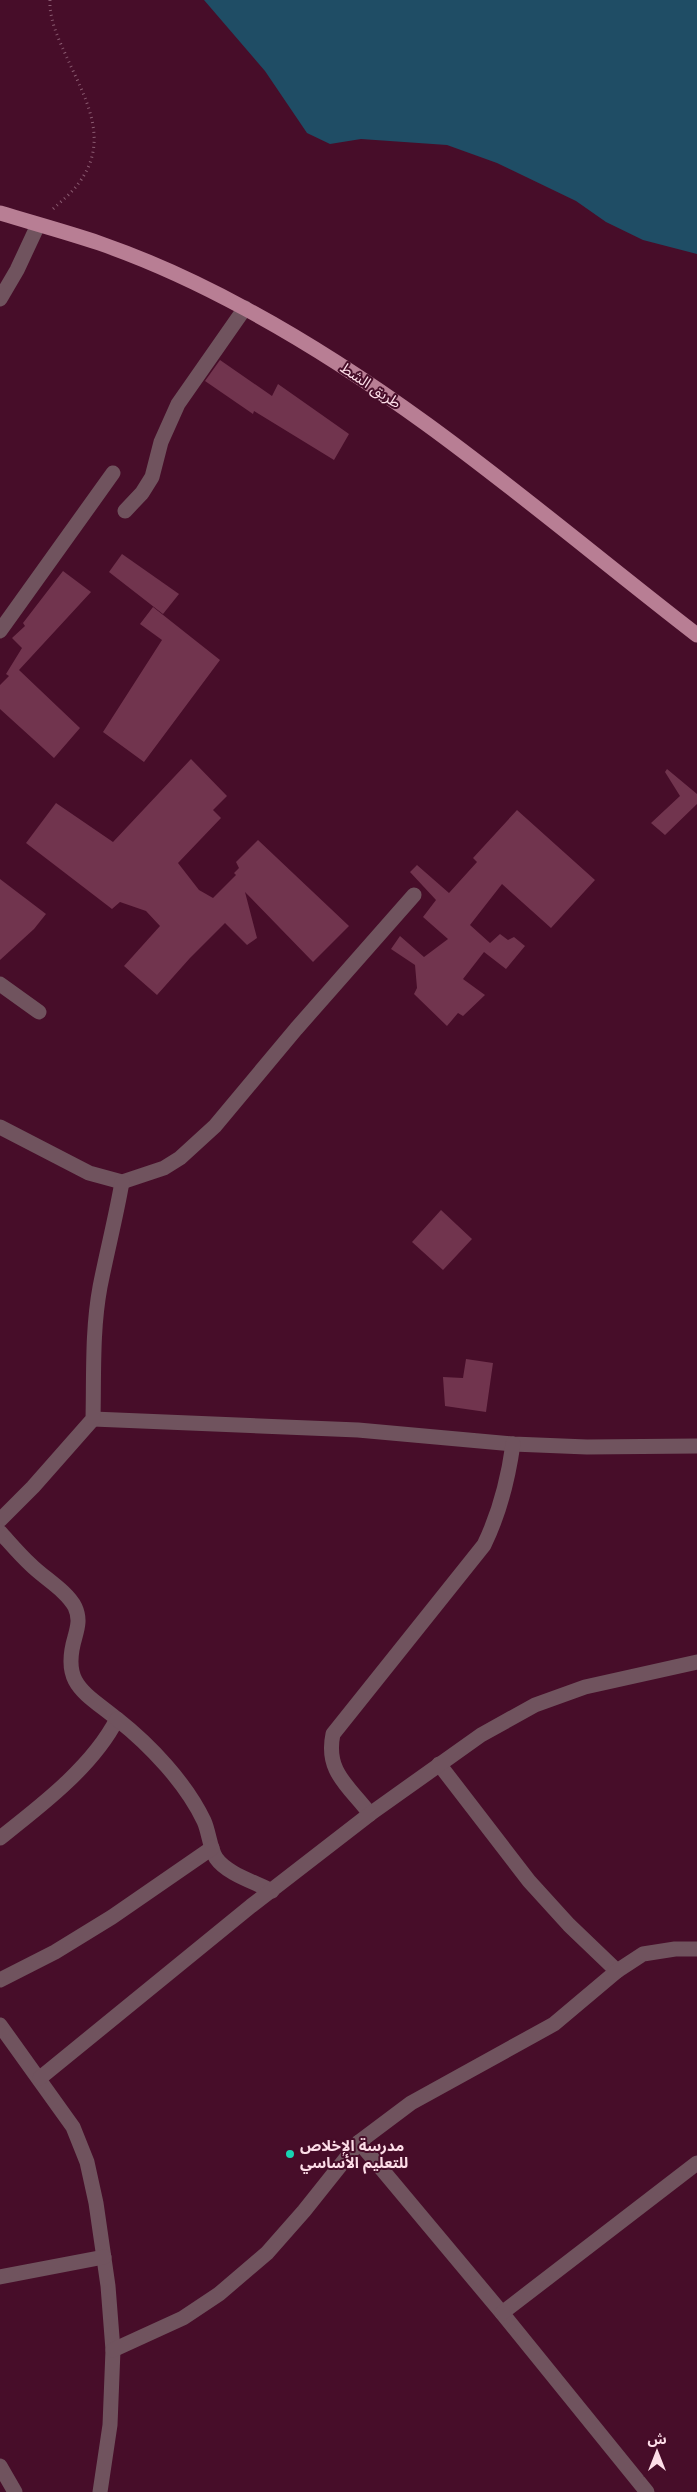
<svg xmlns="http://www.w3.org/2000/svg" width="697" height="2492" viewBox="0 0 697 2492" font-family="Helvetica,'Noto Sans Arabic',sans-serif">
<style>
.water{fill:#1f4d65}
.building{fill:#71344e}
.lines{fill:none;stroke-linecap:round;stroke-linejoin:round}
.path{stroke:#8a5a70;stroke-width:3;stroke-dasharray:1 4;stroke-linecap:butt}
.minor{stroke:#70535e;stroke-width:15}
.major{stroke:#b87e94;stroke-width:15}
.poi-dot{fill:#17d5b3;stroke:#470d29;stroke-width:2}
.labels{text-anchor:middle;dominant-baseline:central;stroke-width:4;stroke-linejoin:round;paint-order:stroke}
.street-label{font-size:15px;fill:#fddee8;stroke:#470d29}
.poi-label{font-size:15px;font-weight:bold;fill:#fddee8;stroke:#470d29;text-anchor:start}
</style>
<rect width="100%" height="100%" fill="#470d29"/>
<path class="water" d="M204 0H697V254L643 240 606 222 576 201 497 163 447 145 361 139 330 144 307 133 265 71Z"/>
<g class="building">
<path d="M220 360 272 396 278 384 349 434 334 460 254 411 253 414 205 381Z"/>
<path d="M122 554 179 594 163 614 109 572Z"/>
<path d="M63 571 91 592 19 670 80 728 54 758 0 709V685L9 676 6 674 22 648 12 638 25 626 23 623Z"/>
<path d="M153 607 220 660 144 762 103 732 162 640 140 624Z"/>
<path d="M191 759 227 796 213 810 221 818 178 863 199 890 213 898 236 875 234 873 239 868 236 862 258 840 349 926 313 962 245 892 257 938 247 945 225 923 190 958 157 995 124 966 160 926 146 911 120 902 112 909 26 843 56 803 113 842Z"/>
<path d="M667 769 697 794V804L665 835 651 823 680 796 665 772Z"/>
<path d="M517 810 595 880 551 928 502 884 470 925 490 943 500 934 508 940 514 937 525 946 506 969 484 952 463 979 485 995 463 1016 458 1013 447 1026 414 994 417 988 415 965 391 949 400 936 424 957 448 939 423 917 436 900 410 872 417 865 449 893 477 862 473 858Z"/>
<path d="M0 879 46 914 34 929 0 960Z"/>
<path d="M441 1210 472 1239 443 1270 412 1242Z"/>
<path d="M466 1359 493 1363 486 1412 445 1406 443 1377 463 1378Z"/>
</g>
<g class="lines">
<path class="path" d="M50 0C49 17 57 36 64 51 83 95 113 139 78 184 71 194 60 202 51 211"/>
<g class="minor">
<path d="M0 299 17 270 38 225"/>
<path d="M125 511 142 493 152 477 161 442 178 404 245 308"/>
<path d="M0 631 113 473"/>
<path d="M0 984 39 1012"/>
<path d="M0 1127 89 1173 122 1182 164 1168 180 1158 215 1126 296 1029 414 895"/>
<path d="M93 1419 358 1430 513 1444 587 1447 697 1446"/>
<path d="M0 1520 33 1487 93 1419C94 1375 92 1330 100 1287 107 1251 116 1217 122 1182"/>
<path d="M0 1532C10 1543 20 1555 31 1565 44 1578 67 1591 75 1607 80 1618 78 1626 75 1637 61 1684 84 1692 117 1719 93 1766 42 1805 0 1838"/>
<path d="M117 1719C150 1745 186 1783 204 1821 209 1832 210 1849 216 1858 227 1874 255 1882 272 1891"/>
<path d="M439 1764 529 1881 569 1925 617 1971"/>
<path d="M370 1814C349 1786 325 1772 333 1734L484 1545C500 1512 508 1480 513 1444"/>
<path d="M0 1980 55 1952 112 1917 212 1848"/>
<path d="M0 2025 73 2127 87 2162 96 2203 108 2286 113 2350 110 2425 100 2492"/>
<path d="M40 2078 251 1906 370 1814 481 1735 535 1705 585 1687 697 1662"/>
<path d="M359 2142 502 2313 647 2492"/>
<path d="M0 2277 104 2257"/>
<path d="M502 2313 697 2163"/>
<path d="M113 2350 183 2318 219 2294 267 2253 304 2211 359 2142 411 2103 554 2024 617 1971 643 1954 675 1949H697"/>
<path d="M0 2466 15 2492"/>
</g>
<path class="major" d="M0 213C33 223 66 232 99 243 148 260 200 284 246 309 413 399 548 520 697 635"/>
</g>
<circle class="poi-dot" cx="290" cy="2154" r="5"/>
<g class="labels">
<g class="street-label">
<text transform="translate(371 385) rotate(34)">طريق الشط</text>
</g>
<g class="poi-label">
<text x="300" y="2145">مدرسة الإخلاص<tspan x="300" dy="17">للتعليم الأساسي</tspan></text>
</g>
</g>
<g transform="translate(657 2452)" stroke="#470d29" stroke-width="4" paint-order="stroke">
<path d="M0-4L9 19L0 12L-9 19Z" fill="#fddee8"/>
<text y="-8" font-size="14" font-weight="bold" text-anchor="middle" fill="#fddee8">ش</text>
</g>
</svg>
